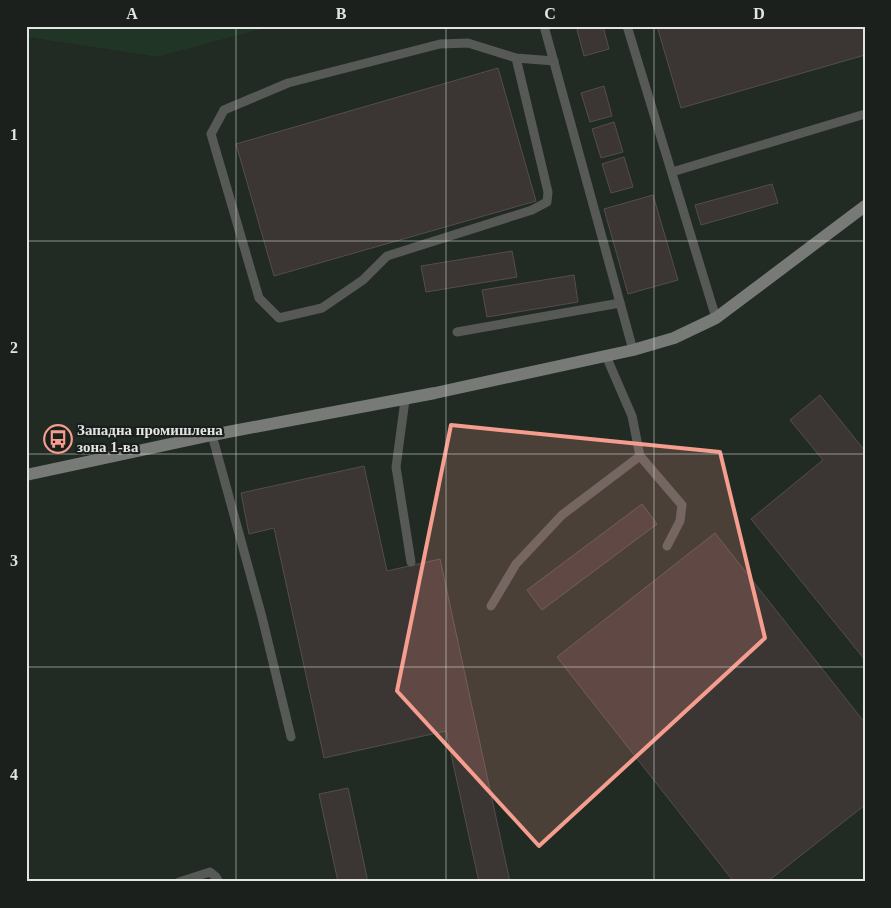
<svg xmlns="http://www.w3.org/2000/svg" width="891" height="908" viewBox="0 0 891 908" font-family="'Times New Roman',serif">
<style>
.built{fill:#212a23}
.green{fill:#203525}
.building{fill:#3b3534;stroke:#544e4d}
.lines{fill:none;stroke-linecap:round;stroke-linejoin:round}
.lane{stroke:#575957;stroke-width:9}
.secondary{stroke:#777a77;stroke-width:12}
.marked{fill:#f59d8e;fill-opacity:0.2;stroke:#f59d8e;stroke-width:4;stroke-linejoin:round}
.grid{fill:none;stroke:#e2e5e3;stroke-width:1;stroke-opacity:0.55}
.labels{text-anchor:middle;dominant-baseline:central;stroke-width:4.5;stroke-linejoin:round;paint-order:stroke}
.poi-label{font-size:15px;font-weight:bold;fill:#e2e5e3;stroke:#1c201d;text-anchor:start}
.neatline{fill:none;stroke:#e2e5e3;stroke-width:2}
.grid-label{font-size:16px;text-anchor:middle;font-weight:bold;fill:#e2e5e3}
</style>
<rect width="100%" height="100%" fill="#1c201d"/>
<path class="built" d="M274 26H865V882H26V37L157 57Z"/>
<path class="green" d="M26 26H274L157 57 26 37Z"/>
<g class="building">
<path d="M576 26H603L609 49 584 56Z"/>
<path d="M657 26H865V55L681 108Z"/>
<path d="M498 68 536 201 274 276 236 144Z"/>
<path d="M604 86 612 116 590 122 581 93Z"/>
<path d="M614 122 623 152 601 158 592 129Z"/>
<path d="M624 157 633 187 611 193 602 164Z"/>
<path d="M772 184 778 203 701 225 695 205Z"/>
<path d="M653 195 678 280 628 294 604 209Z"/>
<path d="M512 251 517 277 426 292 421 266Z"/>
<path d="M574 275 578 302 487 317 482 290Z"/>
<path d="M820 395 865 451V660L751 519 823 460 790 420Z"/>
<path d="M364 466 387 571 440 559 510 882H479L446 731 324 758 274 528 249 534 241 493Z"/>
<path d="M642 504 657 524 542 610 527 590Z"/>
<path d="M715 533 865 723V805L767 882H734L557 657Z"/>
<path d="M348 788 368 882H338L319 794Z"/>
</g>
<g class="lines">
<g class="lane">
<path d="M544 26 633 350"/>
<path d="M627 26 716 318"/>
<path d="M516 58 548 192 547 202 532 210 387 256 363 280 322 308 279 318 259 298 211 134 224 110 288 83 440 44 468 43 516 58 554 61"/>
<path d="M672 172 865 114"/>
<path d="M457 332 620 303"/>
<path d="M405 400 396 467 411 562"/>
<path d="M212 435 262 617 291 737"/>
<path d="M640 456 682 505 680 521 667 546"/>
<path d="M491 606 516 564 562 515 640 456 632 416 606 356"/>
<path d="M179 882 210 872 216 877 219 882"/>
</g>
<path class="secondary" d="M26 475 212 435 435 393 633 350 674 338 716 318 865 206"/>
</g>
<path class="marked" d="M451 425 720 452 765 638 539 846 397 691Z"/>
<path class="grid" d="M236 26V882M446 26V882M654 26V882M26 241H865M26 454H865M26 667H865"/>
<defs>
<symbol id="bus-ring" viewBox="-11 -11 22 22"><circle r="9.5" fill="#1c201d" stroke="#f59d8e" stroke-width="1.5"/><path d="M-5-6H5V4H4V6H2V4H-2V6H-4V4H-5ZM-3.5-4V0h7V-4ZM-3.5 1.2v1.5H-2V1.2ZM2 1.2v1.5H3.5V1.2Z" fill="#f59d8e"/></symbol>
</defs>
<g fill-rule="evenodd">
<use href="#bus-ring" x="42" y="423" width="32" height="32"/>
</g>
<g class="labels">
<g class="poi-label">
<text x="77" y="430">Западна промишлена<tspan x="77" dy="17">зона 1-ва</tspan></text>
</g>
</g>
<rect width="891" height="908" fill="none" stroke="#1c201d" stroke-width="55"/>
<rect x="28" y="28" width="836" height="852" class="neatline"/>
<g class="grid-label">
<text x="132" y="19">A</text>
<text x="341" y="19">B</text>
<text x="550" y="19">C</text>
<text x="759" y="19">D</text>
<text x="14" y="140">1</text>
<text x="14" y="353">2</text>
<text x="14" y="566">3</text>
<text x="14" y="780">4</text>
</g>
</svg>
